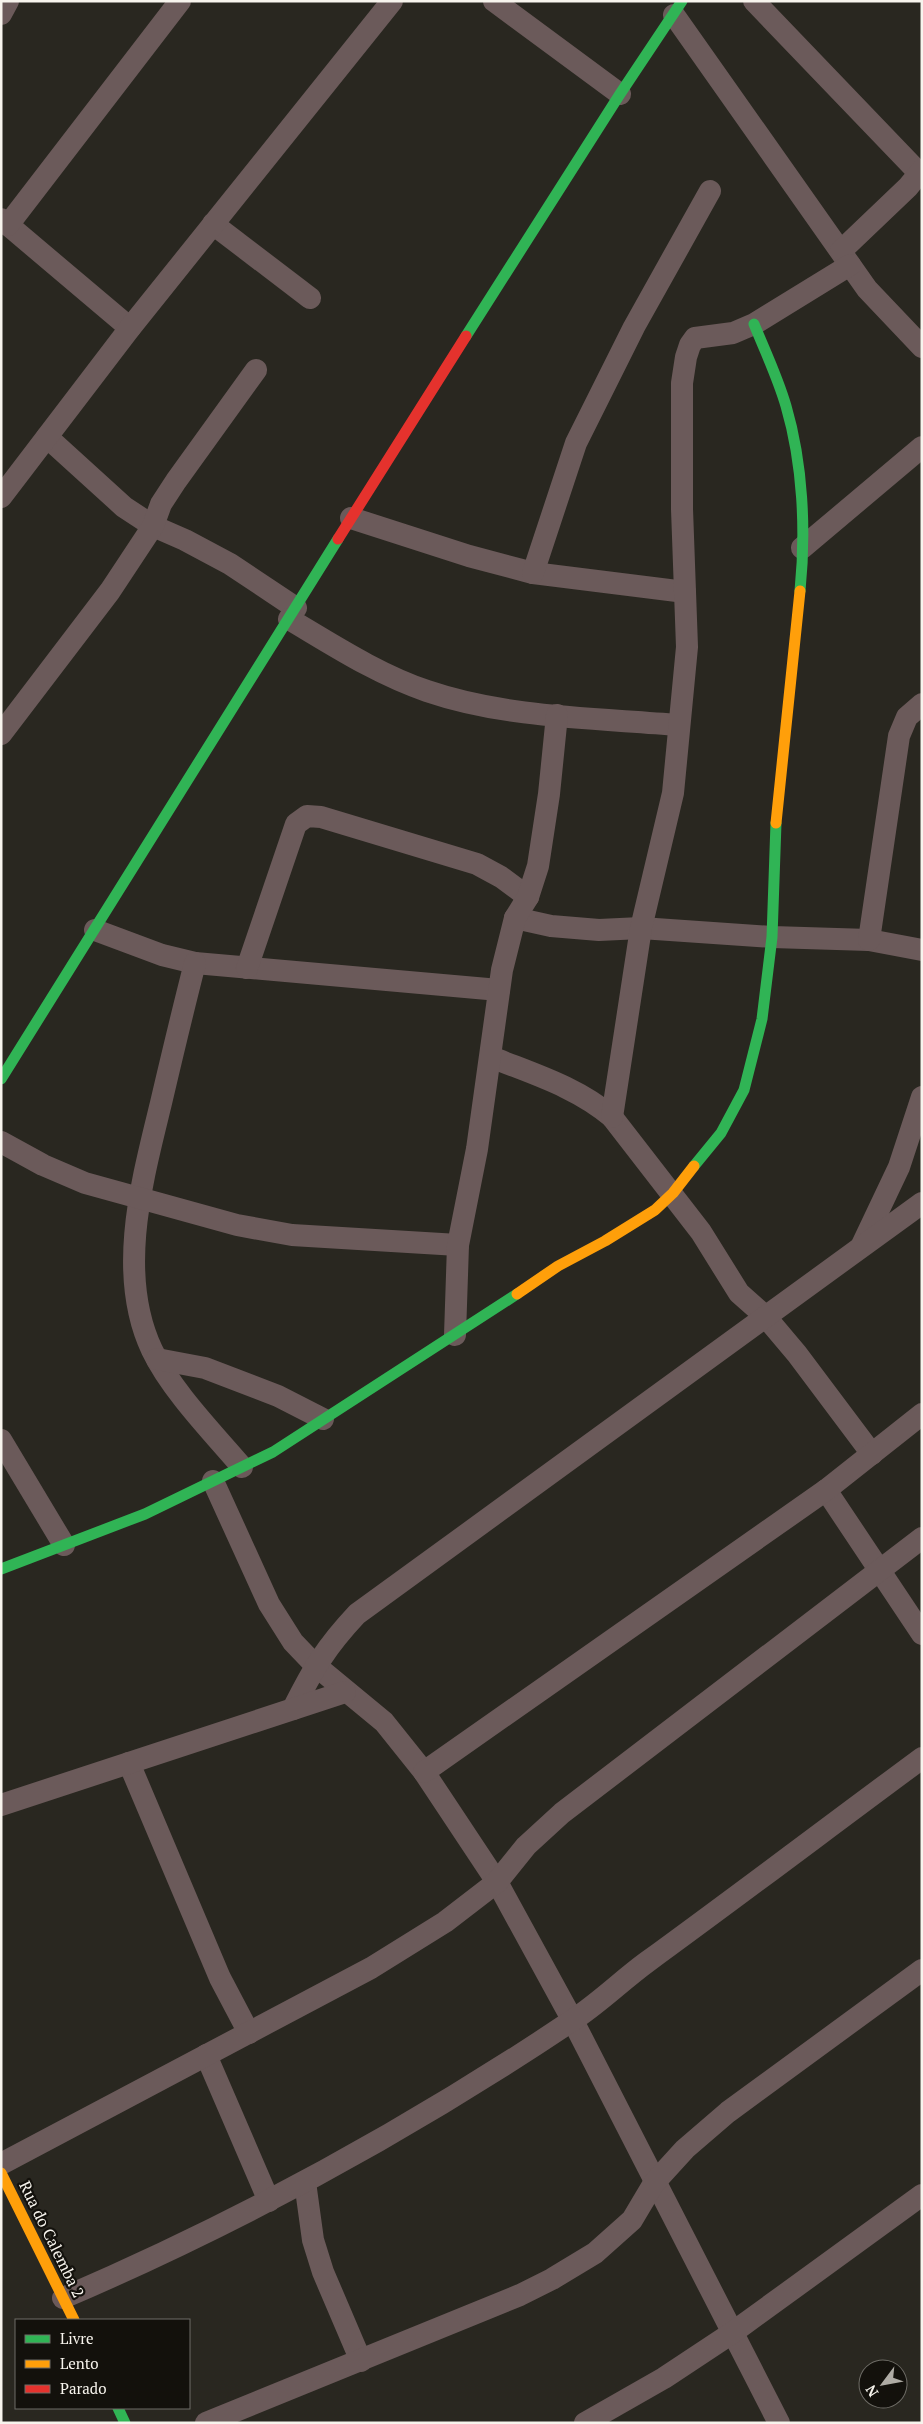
<svg xmlns="http://www.w3.org/2000/svg" width="923" height="2424" viewBox="0 0 923 2424" font-family="'PT Serif',serif">
<style>
.lines{fill:none;stroke-linecap:round;stroke-linejoin:round}
.street{stroke:#6b5a5a;stroke-width:22}
.fast{stroke:#30b455;stroke-width:11}
.slow{stroke:#ff9f0a;stroke-width:11}
.jam{stroke:#e5322d;stroke-width:11}
.labels{text-anchor:middle;dominant-baseline:central;stroke-width:4.5;stroke-linejoin:round;paint-order:stroke}
.street-label{font-size:16px;fill:#f7f4ed;stroke:#13110c}
</style>
<rect width="100%" height="100%" fill="#292720"/>
<g class="lines">
<g class="street">
<path d="M494 1 620 94"/>
<path d="M754 1 920 174"/>
<path d="M1 14 8 1"/>
<path d="M674 15 867 289 922 347"/>
<path d="M1 219 130 328"/>
<path d="M213 224 310 298"/>
<path d="M8 225 180 1"/>
<path d="M841 251 908 187 922 170"/>
<path d="M47 437 124 507 153 526 185 540 230 564 296 608"/>
<path d="M1 497 130 328 392 1"/>
<path d="M351 518 469 556 533 573 685 592"/>
<path d="M802 548 922 447"/>
<path d="M533 573 576 443 634 327 710 191"/>
<path d="M289 619C333 645 377 674 427 691 506 718 595 718 678 725"/>
<path d="M1 734 110 591 153 526 161 504 176 481 256 370"/>
<path d="M515 918 551 926 599 930 641 928 772 937 869 940 922 950"/>
<path d="M95 930 162 955 195 963 499 990"/>
<path d="M869 940 899 736 907 717 922 704"/>
<path d="M195 963C183 1010 172 1056 161 1103 142 1181 116 1274 152 1350 171 1390 213 1433 242 1467"/>
<path d="M247 968 296 824 307 816 321 817 477 864 501 877 528 897"/>
<path d="M491 1057C533 1074 577 1087 612 1117L701 1232 739 1293 765 1316 797 1354 872 1454"/>
<path d="M612 1117 641 928 673 793 687 647 682 509V383L686 357 690 345 695 338 733 333 754 324 850 265"/>
<path d="M1 1142 43 1165 85 1183 237 1225 292 1235 458 1245"/>
<path d="M862 1245 899 1167 922 1097"/>
<path d="M455 1335 458 1245 477 1149 502 970 515 918 528 897 538 866 549 794 557 715"/>
<path d="M157 1359 205 1368 278 1396 323 1419"/>
<path d="M1 1440 64 1545"/>
<path d="M213 1481 269 1604 293 1642 315 1665 384 1722 424 1772 497 1882 573 2021 779 2423"/>
<path d="M826 1490 922 1634"/>
<path d="M293 1709C313 1669 326 1647 357 1614L922 1203"/>
<path d="M129 1763 220 1978 249 2033"/>
<path d="M424 1772 826 1490 922 1414"/>
<path d="M1 1805 345 1692"/>
<path d="M206 2055 269 2201"/>
<path d="M1 2164 371 1968 445 1922 497 1882 526 1846 562 1813 922 1538"/>
<path d="M305 2182 313 2240 323 2272 361 2361"/>
<path d="M63 2298C240 2222 410 2129 570 2022 597 2005 621 1981 647 1962 739 1895 830 1826 922 1758"/>
<path d="M206 2423 520 2295 552 2279 595 2253 632 2220 654 2183 685 2149 728 2112 922 1970"/>
<path d="M585 2423 664 2378 732 2333 922 2195"/>
</g>
<g class="fast">
<path d="M754 324C765 351 778 378 786 406 803 464 806 531 800 591"/>
<path d="M466 336 620 94 682 1"/>
<path d="M1 1079 338 539"/>
<path d="M694 1166 721 1133 744 1090 762 1019 772 937 776 823"/>
<path d="M1 1569 145 1514 273 1452 517 1294"/>
<path d="M118 2408 125 2423"/>
</g>
<g class="slow">
<path d="M776 823 800 591"/>
<path d="M517 1294 558 1266 605 1241 655 1210 673 1193 694 1166"/>
<path d="M1 2173 74 2320"/>
</g>
<path class="jam" d="M338 539 466 336"/>
</g>
<g class="labels">
<g class="street-label">
<text transform="translate(52 2239) rotate(64)">Rua do Calemba 2</text>
</g>
</g>
<rect width="923" height="2424" fill="none" stroke="#f7f4ed" stroke-width="5"/>
<rect x="15" y="2319" width="175" height="90" fill="#13110c" stroke="#6e6c66"/>
<rect x="25" y="2335" width="25" height="8" fill="#30b455" stroke="#6e6c66"/>
<text x="60" y="2344" font-size="15" fill="#f7f4ed">Livre</text>
<rect x="25" y="2360" width="25" height="8" fill="#ff9f0a" stroke="#6e6c66"/>
<text x="60" y="2369" font-size="15" fill="#f7f4ed">Lento</text>
<rect x="25" y="2385" width="25" height="8" fill="#e5322d" stroke="#6e6c66"/>
<text x="60" y="2394" font-size="15" fill="#f7f4ed">Parado</text>
<g transform="translate(883 2384) rotate(238)"><circle r="24" fill="#13110c" stroke="#6e6c66"/>
<path d="M0-4L9 19L0 12L-9 19Z" fill="#afaca5"/>
<text y="-8" font-size="14" font-weight="bold" text-anchor="middle" fill="#f7f4ed">N</text>
</g>
</svg>
